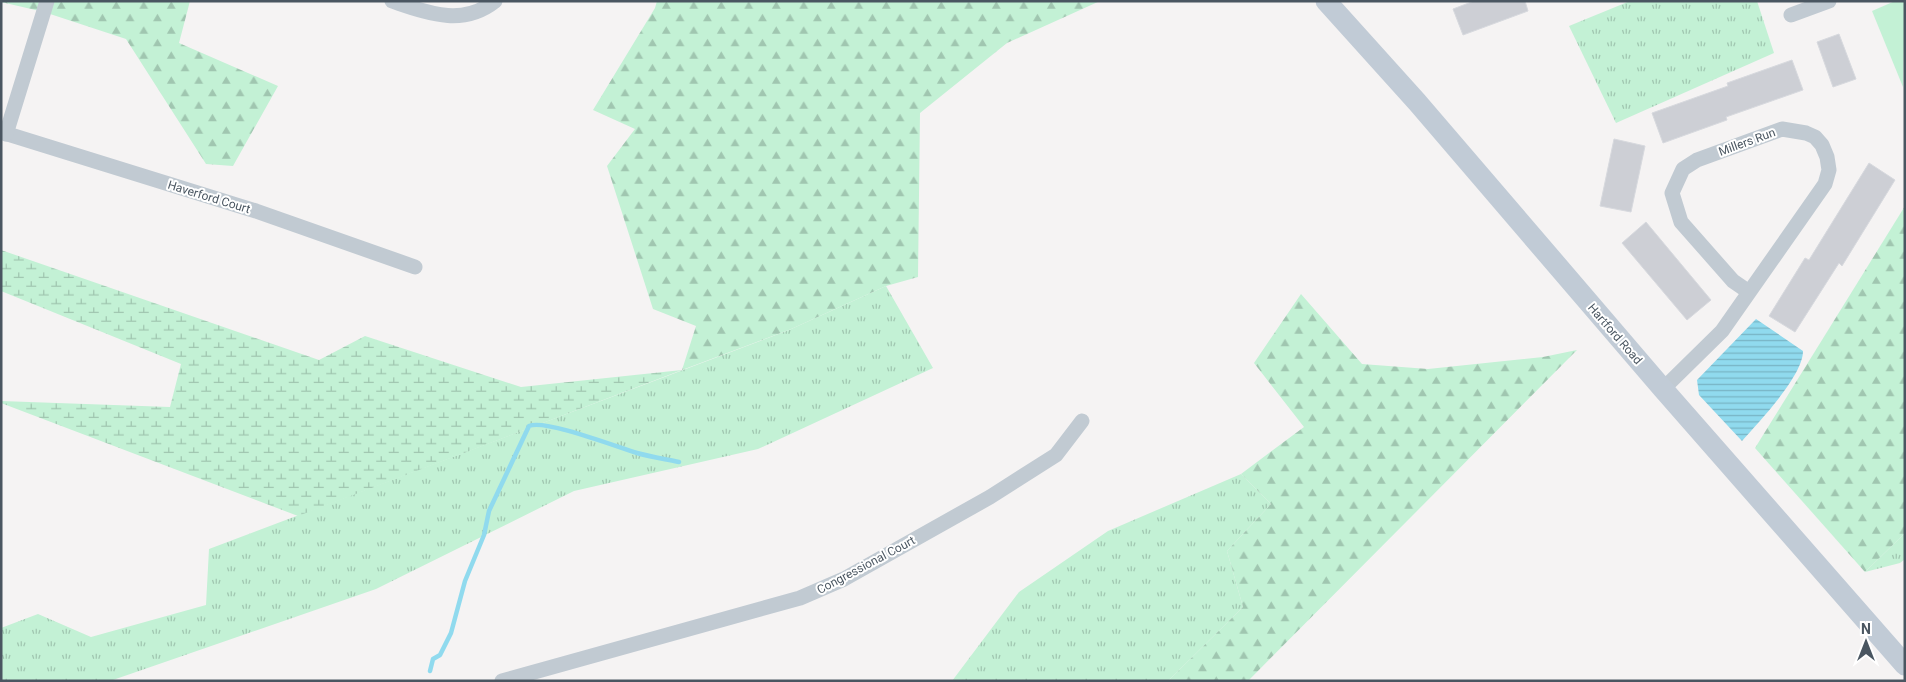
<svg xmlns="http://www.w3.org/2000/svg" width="1906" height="682" viewBox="0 0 1906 682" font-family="Roboto,sans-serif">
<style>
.grass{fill:url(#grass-tufts)}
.forest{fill:url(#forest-firs)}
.wetland{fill:url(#wetland-marsh)}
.green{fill:#c3f1d5}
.water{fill:url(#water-rules)}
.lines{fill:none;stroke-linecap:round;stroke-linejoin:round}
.stream{stroke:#90daee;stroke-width:4.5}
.building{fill:#cdcfd5;stroke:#d7d9de}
.minor{stroke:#c1cad2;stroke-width:15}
.secondary{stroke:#c1cbd6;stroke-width:21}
.labels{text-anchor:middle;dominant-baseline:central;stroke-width:4;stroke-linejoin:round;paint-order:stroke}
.street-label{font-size:12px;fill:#4a5661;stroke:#fff}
</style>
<defs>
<pattern id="grass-tufts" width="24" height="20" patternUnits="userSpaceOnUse" patternTransform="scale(1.25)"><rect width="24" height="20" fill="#c3f1d5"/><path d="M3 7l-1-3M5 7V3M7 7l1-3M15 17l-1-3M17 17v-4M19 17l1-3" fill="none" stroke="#a0c6b0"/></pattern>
<pattern id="forest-firs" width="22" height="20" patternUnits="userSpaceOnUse" patternTransform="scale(1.25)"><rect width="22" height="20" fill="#c3f1d5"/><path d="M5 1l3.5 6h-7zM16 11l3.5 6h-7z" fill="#a0c6b0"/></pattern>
<pattern id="wetland-marsh" width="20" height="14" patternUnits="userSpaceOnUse" patternTransform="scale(1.25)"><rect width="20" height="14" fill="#c3f1d5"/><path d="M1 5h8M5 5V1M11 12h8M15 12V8" fill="none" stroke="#a0c6b0"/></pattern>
<pattern id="water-rules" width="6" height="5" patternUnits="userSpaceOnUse" patternTransform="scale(1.25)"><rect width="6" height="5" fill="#90daee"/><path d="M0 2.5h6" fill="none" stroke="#78b4c4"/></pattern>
</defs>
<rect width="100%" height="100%" fill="#f5f3f3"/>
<g class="grass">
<path d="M1630 1H1757L1774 53 1616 123 1569 26Z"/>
<path d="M886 286 933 368 758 449 574 491 376 589 110 681H1V628L38 614 91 637 206 605 209 549 789 330Z"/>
<path d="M1241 474 1271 504 1227 551 1243 607 1168 681H952L1019 592 1108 531Z"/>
<path d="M1905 533V559L1900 563 1865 572Z"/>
</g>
<g class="forest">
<path d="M190 1 179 43 278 86 233 166 206 164 126 39 44 12 1 2Z"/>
<path d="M657 1H1100L1007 43 920 113 918 277 886 286 789 330 682 370 696 326 653 309 607 166 635 129 593 110 655 8Z"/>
<path d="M1905 206V533L1865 572 1755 448Z"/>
<path d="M1301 294 1362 364 1428 369 1543 357 1577 350 1248 681H1168L1243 607 1227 551 1271 504 1241 474 1304 427 1254 363Z"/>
</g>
<path class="wetland" d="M1 250 319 360 365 336 521 387 682 370 298 516 1 403V401L170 407 181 364 1 291Z"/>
<path class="green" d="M1895 1H1905L1903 87 1872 11Z"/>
<path class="water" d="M1756 319 1803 351C1803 376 1759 422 1742 441L1699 395 1697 380Z"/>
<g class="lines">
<path class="stream" d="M430 671 433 659 440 655 451 633 465 581 484 535 489 511 529 426C545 419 617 447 637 453 651 457 665 459 679 462"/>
</g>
<g class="building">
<path d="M1474 1H1525L1528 11 1463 35 1453 9Z"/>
<path d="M1839 34 1856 79 1833 87 1817 42Z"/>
<path d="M1792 60 1803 90 1726 117 1727 120 1663 143 1652 113 1728 86 1727 83Z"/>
<path d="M1614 139 1645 146 1631 212 1600 206Z"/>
<path d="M1869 163 1895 180 1842 266 1839 263 1795 332 1769 316 1805 258 1809 260Z"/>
<path d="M1646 222 1711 300 1687 320 1622 243Z"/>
</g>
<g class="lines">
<g class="minor">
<path d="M392 1C428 13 462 27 495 1"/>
<path d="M1791 15 1829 1"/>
<path d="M1 132 256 211 415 267"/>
<path d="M6 134 47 1"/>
<path d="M1663 389 1722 331 1825 184 1829 170 1827 157 1822 145 1815 137 1806 133 1782 129 1697 160 1683 169 1672 193 1681 222 1733 281 1749 292"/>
<path d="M502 681 800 598 844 579 990 497 1056 455 1082 421"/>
</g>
<path class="secondary" d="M1326 1 1417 102 1663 389 1905 665"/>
</g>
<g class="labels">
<g class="street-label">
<text transform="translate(1747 142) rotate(-20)">Millers Run</text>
<text transform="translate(209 197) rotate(17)">Haverford Court</text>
<text transform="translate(1615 334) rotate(49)">Hartford Road</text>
<text transform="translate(866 565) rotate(-28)">Congressional Court</text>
</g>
</g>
<rect width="1906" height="682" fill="none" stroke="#4a5661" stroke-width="5"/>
<g transform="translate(1866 642)" stroke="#ffffff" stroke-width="4" paint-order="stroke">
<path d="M0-4L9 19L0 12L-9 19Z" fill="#4a5661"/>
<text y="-8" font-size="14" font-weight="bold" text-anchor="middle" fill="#4a5661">N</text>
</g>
</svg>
